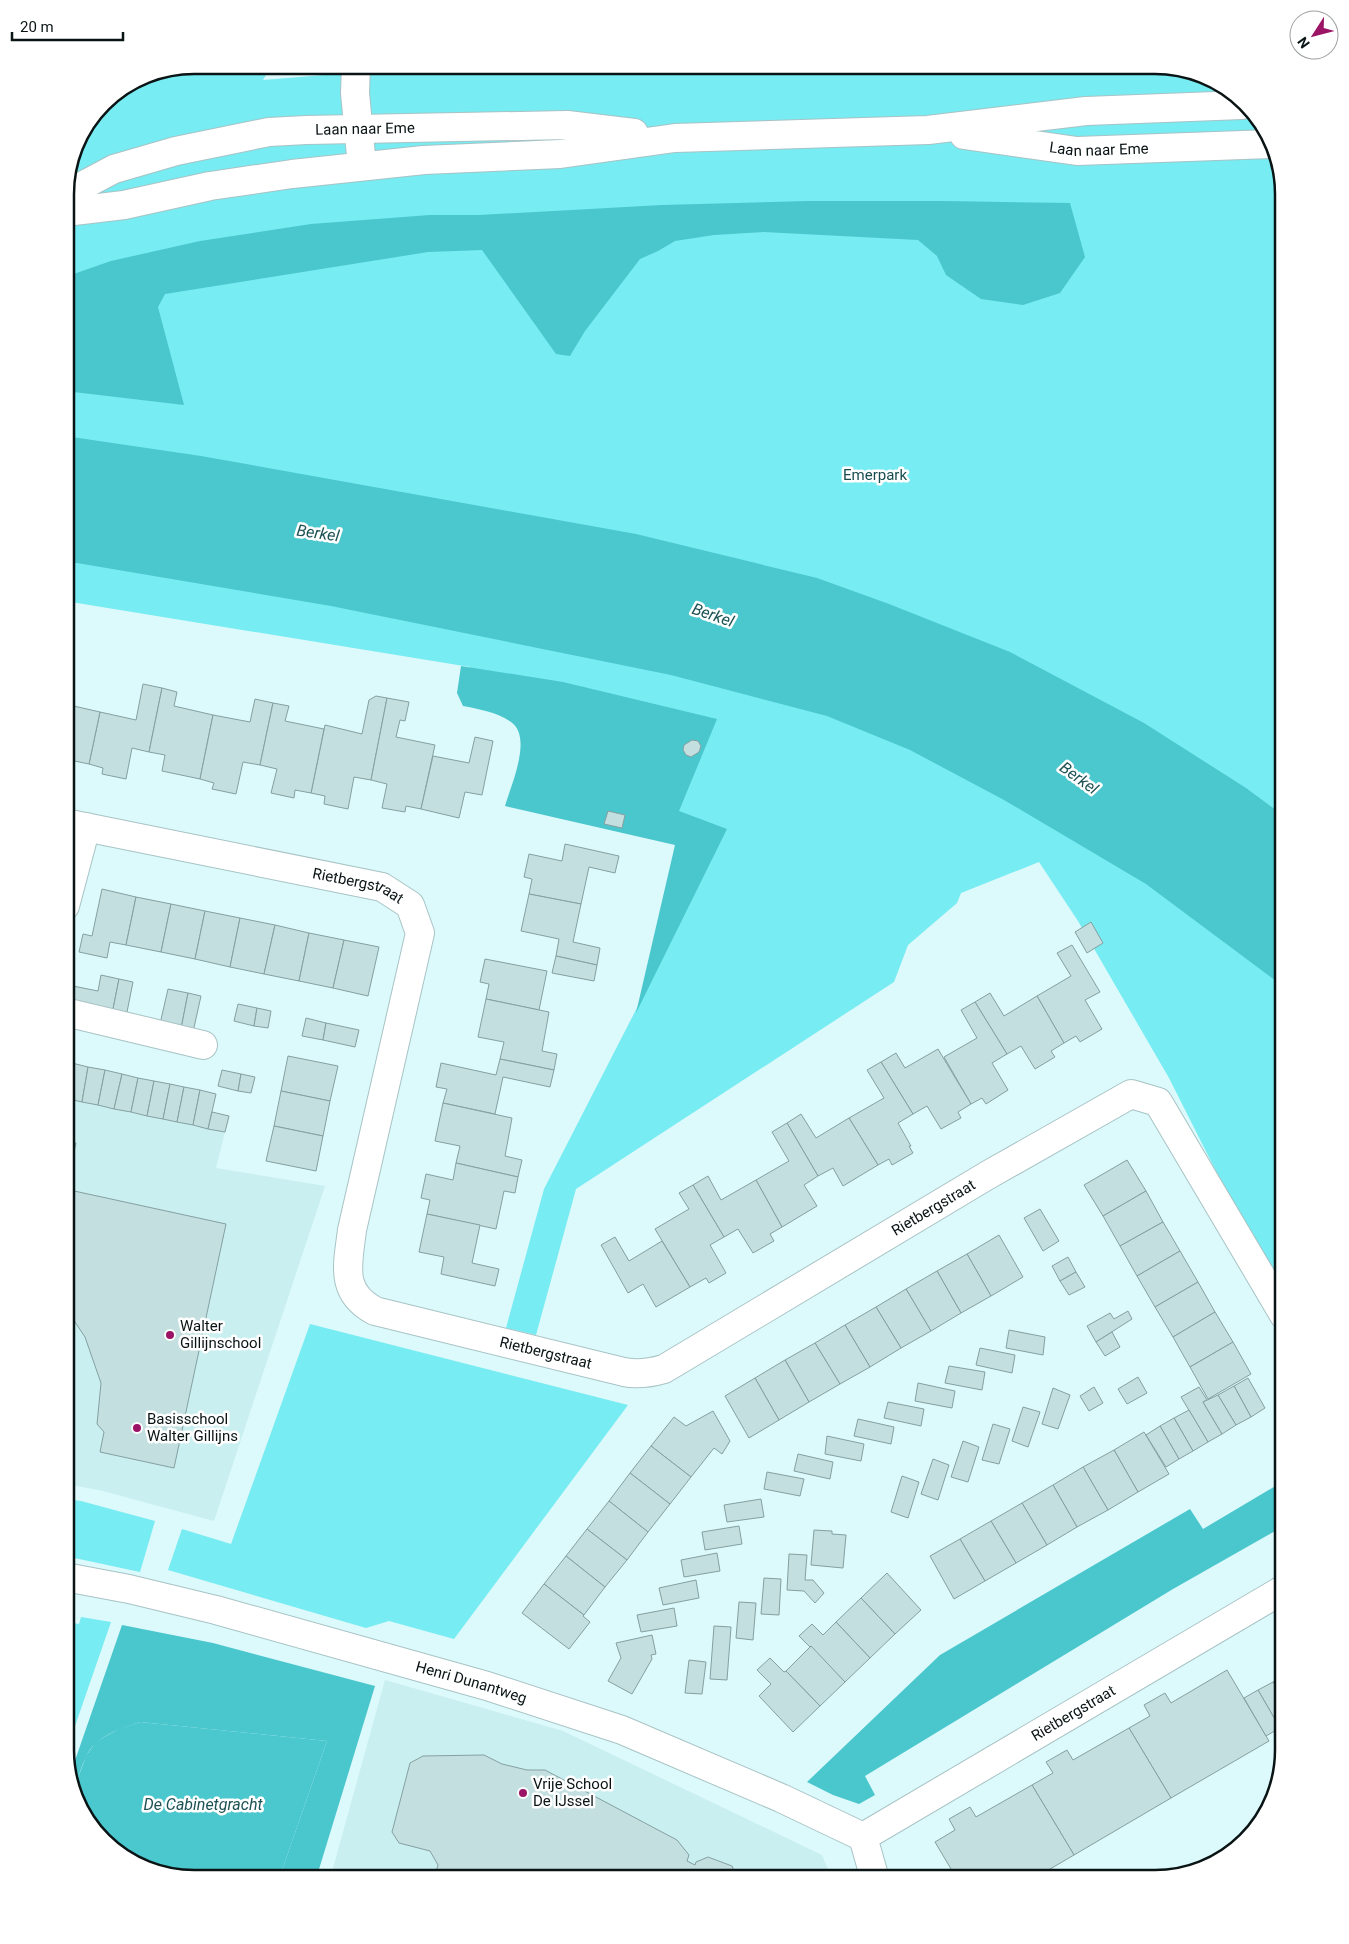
<svg xmlns="http://www.w3.org/2000/svg" width="1349" height="1944" viewBox="0 0 1349 1944" font-family="Roboto,sans-serif">
<style>
.built{fill:#c9eff1}
.green{fill:#77ecf2}
.forest{fill:#4ac6cd}
.water{fill:#4bc7ce}
.building{fill:#c3dfe0;stroke:#85a0a1}
.lines{fill:none;stroke-linecap:round;stroke-linejoin:round}
.minor-casing{stroke:#a8c3c5;stroke-width:30}
.tertiary-casing{stroke:#a8c3c5;stroke-width:30}
.minor{stroke:#fff;stroke-width:28}
.tertiary{stroke:#fff;stroke-width:28}
.poi-dot{fill:#9b1466;stroke:#fff;stroke-width:2}
.labels{text-anchor:middle;dominant-baseline:central;stroke-width:5;stroke-linejoin:round;paint-order:stroke}
.street-label{font-size:15px;fill:#0a1415;stroke:#fff}
.park-label{font-size:15px;fill:#184d50;stroke:#fff}
.poi-label{font-size:15px;fill:#0a1415;stroke:#fff;text-anchor:start}
.water-label{font-size:16px;font-style:italic;fill:#1d5255;stroke:#fff}
.rim{fill:none;stroke:#0a1415;stroke-width:2.5}
</style>
<rect width="100%" height="100%" fill="#dcf9fb"/>
<g class="built">
<path d="M65 1098 225 1132 216 1168 325 1186 214 1521 99 1490 65 1484Z"/>
<path d="M385 1680 563 1731 822 1855 832 1879H330Z"/>
</g>
<g class="green">
<path d="M194 65H272L263 80 385 70 386 65H1163L1220 82 1267 130 1284 194V1287L1231 1201 1169 1078 1078 921 1039 862 961 893 957 903 908 945 894 982 576 1189 536 1335 506 1328 544 1189 661 961 683 838 540 752 470 667 65 601V186L75 144 103 103 145 75Z"/>
<path d="M302 65H334V70L299 72Z"/>
<path d="M310 1324 628 1405 454 1639 389 1621 366 1628 168 1570 182 1529 231 1544Z"/>
<path d="M65 1499 81 1501 155 1521 140 1572 65 1556Z"/>
<path d="M81 1617 111 1622 66 1752 65 1622 79 1624Z"/>
</g>
<g class="forest">
<path d="M807 201H944L1070 203 1085 257 1060 293 1023 305 981 299 946 275 937 256 918 240 764 232 714 235 675 241 658 251 640 259 585 331 570 356 556 354 482 250 428 252 165 294 158 307 184 405 65 391V277L111 261 200 241 311 224 430 215H479L662 205Z"/>
<path d="M461 666 563 682 717 719 679 811 727 829 636 1013 675 845 505 806C511 785 533 737 511 722 497 712 478 709 463 706L457 693Z"/>
<path d="M1284 1481V1526L1173 1589 865 1776 875 1795 859 1804 833 1795 807 1782 940 1655 1190 1509 1203 1529Z"/>
<path d="M122 1625 213 1643 375 1686 316 1879H279L327 1741 140 1722C120 1729 95 1736 86 1757 81 1766 79 1777 75 1786L71 1772Z"/>
</g>
<g class="water">
<path d="M65 436 201 456 636 534 817 578 889 604 1010 652 1144 723 1246 788 1284 816V987L1146 884 1004 800 910 750 827 716 671 675 331 606 65 561Z"/>
<path d="M140 1722 327 1741 279 1879H186L123 1857 82 1814 75 1786 86 1756 95 1743 104 1737 119 1729Z"/>
</g>
<g class="building">
<path d="M143 684 162 688 149 752 132 748 126 779 102 774 103 768 89 764 100 712 136 720Z"/>
<path d="M162 688 177 692 174 706 213 715 200 779 162 771 165 755 149 752Z"/>
<path d="M376 696 387 698 371 780 354 777 348 809 324 804 325 796 311 793 325 725 362 734 369 700Z"/>
<path d="M387 698 409 702 405 721 400 720 396 737 435 745 421 809 406 806 405 812 382 808 387 784 371 780Z"/>
<path d="M255 699 273 703 260 765 243 762 236 794 212 789 214 783 200 779 213 715 250 722Z"/>
<path d="M273 703 289 706 285 721 324 729 311 793 295 790 294 798 271 793 277 769 260 765Z"/>
<path d="M65 704 100 712 89 764 65 759Z"/>
<path d="M475 737 493 741 482 795 465 792 459 818 421 809 433 756 469 763Z"/>
<path d="M692 740 698 741 701 746 699 752 691 757 686 755 683 750 684 745Z"/>
<path d="M608 811 625 815 622 828 604 824Z"/>
<path d="M565 844 619 856 615 873 589 867 581 904 529 894 532 879 524 877 529 854 562 861Z"/>
<path d="M102 889 136 897 126 945 110 942 107 958 79 952 83 934 92 936Z"/>
<path d="M529 894 581 904 573 942 600 948 597 965 556 956 559 939 521 931Z"/>
<path d="M136 897 171 904 161 952 126 945Z"/>
<path d="M171 904 205 911 195 959 161 952Z"/>
<path d="M205 911 240 918 230 967 195 959Z"/>
<path d="M240 918 275 925 264 974 230 967Z"/>
<path d="M1091 922 1103 943 1087 953 1075 932Z"/>
<path d="M275 925 309 933 299 981 264 974Z"/>
<path d="M309 933 344 940 333 988 299 981Z"/>
<path d="M344 940 379 947 368 996 333 988Z"/>
<path d="M1072 945 1100 992 1085 1000 1102 1029 1080 1042 1076 1036 1064 1043 1037 996 1071 976 1057 953Z"/>
<path d="M556 956 597 965 594 981 552 973Z"/>
<path d="M485 959 547 971 539 1010 486 999 489 984 480 982Z"/>
<path d="M101 975 119 979 112 1014 65 1000 68 985 98 991Z"/>
<path d="M119 979 133 982 126 1017 112 1014Z"/>
<path d="M168 989 188 993 181 1029 160 1024Z"/>
<path d="M188 993 201 996 193 1032 181 1029Z"/>
<path d="M990 993 1004 1016 1037 996 1064 1043 1051 1051 1055 1057 1035 1069 1021 1046 1007 1054 975 1002Z"/>
<path d="M486 999 549 1012 542 1051 557 1054 554 1070 500 1059 504 1042 478 1037Z"/>
<path d="M975 1002 1007 1054 992 1063 1008 1090 986 1104 982 1098 971 1104 944 1057 977 1038 961 1010Z"/>
<path d="M238 1004 257 1008 254 1026 234 1021Z"/>
<path d="M257 1008 271 1011 268 1028 254 1026Z"/>
<path d="M306 1018 326 1023 323 1040 302 1036Z"/>
<path d="M326 1023 359 1030 355 1047 323 1040Z"/>
<path d="M938 1049 971 1104 958 1112 961 1118 941 1129 927 1106 913 1114 881 1062 896 1053 905 1068Z"/>
<path d="M288 1056 338 1066 330 1101 281 1091Z"/>
<path d="M500 1059 554 1070 550 1087 503 1077 495 1114 443 1103 447 1089 436 1087 441 1063 496 1075Z"/>
<path d="M65 1062 72 1063 65 1098Z"/>
<path d="M881 1062 913 1114 898 1123 911 1146H909L913 1153 892 1165 889 1159 878 1165 849 1118 884 1098 867 1070Z"/>
<path d="M72 1063 88 1067 82 1102 65 1098Z"/>
<path d="M88 1067 105 1070 98 1105 82 1102Z"/>
<path d="M105 1070 122 1074 114 1109 98 1105Z"/>
<path d="M222 1070 241 1074 238 1091 218 1086Z"/>
<path d="M122 1074 138 1078 131 1112 114 1109Z"/>
<path d="M241 1074 255 1077 251 1093 238 1091Z"/>
<path d="M138 1078 154 1081 147 1116 131 1112Z"/>
<path d="M154 1081 170 1084 163 1119 147 1116Z"/>
<path d="M170 1084 184 1087 177 1122 163 1119Z"/>
<path d="M184 1087 200 1090 193 1125 177 1122Z"/>
<path d="M200 1090 216 1094 208 1129 193 1125Z"/>
<path d="M281 1091 330 1101 323 1136 274 1126Z"/>
<path d="M443 1103 512 1118 505 1156 522 1160 518 1177 456 1163 460 1146 435 1141Z"/>
<path d="M212 1112 229 1116 225 1132 208 1129Z"/>
<path d="M801 1114 816 1138 849 1118 878 1165 843 1186 833 1168 818 1176 787 1123Z"/>
<path d="M787 1123 818 1176 804 1185 817 1206 782 1227 756 1180 789 1161 772 1132Z"/>
<path d="M274 1126 323 1136 316 1171 266 1161Z"/>
<path d="M65 1141 76 1143 71 1165 65 1164Z"/>
<path d="M1127 1160 1146 1191 1103 1216 1084 1185Z"/>
<path d="M456 1163 518 1177 515 1193 504 1191 496 1229 427 1214 430 1200 421 1198 426 1174 453 1180Z"/>
<path d="M708 1176 721 1200 756 1180 782 1227 770 1234 774 1241 753 1253 738 1229 724 1237 693 1185Z"/>
<path d="M693 1185 724 1237 710 1245 726 1273 709 1283 706 1278 690 1287 655 1229 689 1209 679 1193Z"/>
<path d="M65 1189 226 1224 174 1468 100 1452 104 1432 97 1424 101 1383 85 1337 65 1307Z"/>
<path d="M1146 1191 1163 1222 1120 1246 1103 1216Z"/>
<path d="M1040 1209 1059 1241 1043 1251 1024 1218Z"/>
<path d="M427 1214 480 1225 472 1263 499 1269 495 1286 441 1274 444 1257 419 1252Z"/>
<path d="M1163 1222 1180 1251 1137 1276 1120 1246Z"/>
<path d="M999 1235 1023 1277 991 1296 967 1254Z"/>
<path d="M615 1237 629 1261 662 1241 690 1287 656 1307 643 1284 628 1293 601 1245Z"/>
<path d="M1180 1251 1198 1282 1155 1307 1137 1276Z"/>
<path d="M967 1254 991 1296 961 1313 937 1271Z"/>
<path d="M1068 1257 1076 1272 1060 1281 1052 1266Z"/>
<path d="M937 1271 961 1313 931 1331 906 1289Z"/>
<path d="M1076 1272 1085 1287 1069 1295 1060 1281Z"/>
<path d="M1198 1282 1215 1312 1173 1337 1155 1307Z"/>
<path d="M906 1289 931 1331 901 1348 876 1307Z"/>
<path d="M876 1307 901 1348 870 1367 845 1325Z"/>
<path d="M1128 1311 1132 1319 1096 1342 1087 1326 1110 1313 1114 1319Z"/>
<path d="M1215 1312 1233 1342 1190 1367 1173 1337Z"/>
<path d="M845 1325 870 1367 840 1384 815 1343Z"/>
<path d="M1009 1330 1045 1337 1043 1355 1006 1348Z"/>
<path d="M1112 1332 1120 1347 1105 1356 1096 1342Z"/>
<path d="M1233 1342 1251 1374 1208 1399 1190 1367Z"/>
<path d="M815 1343 840 1384 809 1402 785 1360Z"/>
<path d="M980 1348 1015 1355 1012 1373 976 1365Z"/>
<path d="M785 1360 809 1402 779 1420 755 1378Z"/>
<path d="M949 1366 985 1372 982 1390 945 1383Z"/>
<path d="M1138 1377 1147 1393 1127 1404 1118 1389Z"/>
<path d="M755 1378 779 1420 749 1438 725 1396Z"/>
<path d="M1248 1378 1265 1408 1251 1417 1234 1386Z"/>
<path d="M918 1383 955 1391 952 1408 915 1401Z"/>
<path d="M1234 1386 1251 1417 1236 1425 1218 1395Z"/>
<path d="M1094 1387 1103 1403 1089 1411 1080 1396Z"/>
<path d="M1199 1387 1207 1400 1203 1402 1222 1434 1208 1442 1181 1397Z"/>
<path d="M1053 1388 1070 1395 1058 1429 1042 1424Z"/>
<path d="M1218 1395 1236 1425 1222 1434 1203 1402Z"/>
<path d="M888 1402 924 1409 921 1426 884 1418Z"/>
<path d="M1023 1407 1040 1412 1028 1447 1012 1441Z"/>
<path d="M1189 1410 1208 1442 1193 1451 1174 1418Z"/>
<path d="M713 1411 730 1441 722 1454 714 1448 691 1477 651 1446 674 1417 686 1426Z"/>
<path d="M1174 1418 1193 1451 1179 1459 1160 1426Z"/>
<path d="M858 1419 894 1427 891 1444 854 1436Z"/>
<path d="M993 1424 1010 1429 999 1464 982 1460Z"/>
<path d="M1160 1426 1179 1459 1166 1467 1146 1435Z"/>
<path d="M1144 1432 1169 1474 1138 1492 1114 1450Z"/>
<path d="M827 1436 864 1444 861 1461 825 1454Z"/>
<path d="M963 1441 979 1447 968 1482 951 1477Z"/>
<path d="M651 1446 691 1477 670 1504 630 1473Z"/>
<path d="M1114 1450 1138 1492 1108 1510 1083 1467Z"/>
<path d="M798 1454 833 1462 830 1479 794 1471Z"/>
<path d="M933 1459 949 1465 938 1500 921 1494Z"/>
<path d="M1083 1467 1108 1510 1077 1527 1053 1485Z"/>
<path d="M767 1472 804 1479 800 1496 764 1489Z"/>
<path d="M630 1473 670 1504 648 1532 609 1501Z"/>
<path d="M902 1476 919 1482 908 1518 891 1512Z"/>
<path d="M1053 1485 1077 1527 1047 1545 1022 1503Z"/>
<path d="M761 1499 764 1517 727 1522 724 1505Z"/>
<path d="M609 1501 648 1532 627 1560 587 1529Z"/>
<path d="M1022 1503 1047 1545 1016 1563 991 1521Z"/>
<path d="M991 1521 1016 1563 985 1581 960 1539Z"/>
<path d="M739 1526 742 1544 705 1550 702 1532Z"/>
<path d="M587 1529 627 1560 605 1587 566 1556Z"/>
<path d="M814 1530 832 1531V1534L846 1535 843 1568 811 1565Z"/>
<path d="M960 1539 985 1581 954 1599 930 1556Z"/>
<path d="M717 1553 720 1571 684 1577 681 1560Z"/>
<path d="M789 1554 807 1555 805 1580H813L824 1593 815 1603 804 1591 787 1590Z"/>
<path d="M566 1556 605 1587 584 1615 544 1584Z"/>
<path d="M887 1573 921 1610 895 1634 861 1598Z"/>
<path d="M764 1578 781 1579 779 1615 761 1614Z"/>
<path d="M696 1580 699 1598 663 1605 659 1588Z"/>
<path d="M544 1584 584 1615 583 1616 590 1622 569 1649 522 1613Z"/>
<path d="M861 1598 895 1634 870 1658 836 1622Z"/>
<path d="M739 1602 756 1603 753 1640 736 1638Z"/>
<path d="M674 1608 677 1626 641 1632 637 1615Z"/>
<path d="M836 1622 870 1658 845 1682 799 1636 812 1624 823 1635Z"/>
<path d="M714 1626 731 1627 727 1680 710 1679Z"/>
<path d="M652 1635 656 1654 651 1655 652 1659 632 1694 608 1681 621 1658 616 1643Z"/>
<path d="M811 1646 845 1682 820 1706 786 1671Z"/>
<path d="M770 1658 784 1672 786 1671 820 1706 793 1732 759 1696 771 1684 757 1670Z"/>
<path d="M689 1660 706 1662 702 1694 685 1693Z"/>
<path d="M1227 1670 1269 1741 1171 1798 1129 1728 1150 1716 1144 1705 1165 1693 1171 1703Z"/>
<path d="M1284 1676V1700L1273 1682Z"/>
<path d="M1273 1682 1284 1700V1726L1280 1728 1258 1690Z"/>
<path d="M1258 1690 1280 1728 1266 1736 1244 1698Z"/>
<path d="M1129 1728 1171 1798 1074 1855 1032 1785 1053 1773 1046 1762 1067 1750 1073 1760Z"/>
<path d="M484 1755 502 1764 527 1770H545L677 1840 689 1855 687 1861 695 1865 696 1862 708 1857 732 1866 737 1879H434L438 1865 430 1851 399 1843 392 1832 410 1763 423 1756Z"/>
<path d="M1032 1785 1074 1855 1033 1879H957L935 1842 955 1830 949 1819 970 1807 976 1817Z"/>
</g>
<g class="lines">
<defs>
<g id="minor">
<path d="M356 65 355 93 362 166"/>
<path id="s1" d="M65 823 382 887 410 905 420 933 352 1230C348 1264 339 1292 375 1311L624 1372C638 1375 650 1373 664 1369L988 1175 1131 1094 1158 1102 1284 1315"/>
<path d="M65 906 86 827"/>
<path d="M65 1012 203 1045"/>
<path id="s2" d="M65 1577 129 1589 216 1610 487 1686 622 1730 781 1798 863 1837"/>
<path id="s3" d="M863 1837 1284 1589"/>
<path d="M863 1837 873 1872 872 1879"/>
</g>
<g id="tertiary">
<path id="s4" d="M964 135 1077 151 1271 144"/>
<path id="s5" d="M65 195 114 169 176 151 269 132 306 130 567 125 634 133"/>
<path d="M65 212 124 205 210 186 292 174 424 160 560 154 675 138 928 130 1086 111 1242 105"/>
</g>
</defs>
<use href="#minor" class="minor-casing"/>
<use href="#tertiary" class="tertiary-casing"/>
<use href="#minor" class="minor"/>
<use href="#tertiary" class="tertiary"/>
</g>
<g class="poi-dot">
<circle cx="170" cy="1335" r="5"/>
<circle cx="137" cy="1428" r="5"/>
<circle cx="523" cy="1793" r="5"/>
</g>
<g class="labels">
<g class="street-label">
<text stroke="none"><textPath href="#s5" startOffset="311">Laan naar Eme</textPath></text>
<text stroke="none"><textPath href="#s4" startOffset="136">Laan naar Eme</textPath></text>
<text stroke="none"><textPath href="#s1" startOffset="300">Rietbergstraat</textPath></text>
<text stroke="none"><textPath href="#s1" startOffset="1394">Rietbergstraat</textPath></text>
<text stroke="none"><textPath href="#s1" startOffset="959">Rietbergstraat</textPath></text>
<text stroke="none"><textPath href="#s2" startOffset="420">Henri Dunantweg</textPath></text>
<text stroke="none"><textPath href="#s3" startOffset="244">Rietbergstraat</textPath></text>
</g>
<g class="park-label">
<text x="875" y="475">Emerpark</text>
</g>
<g class="poi-label">
<text x="180" y="1326">Walter<tspan x="180" dy="17">Gillijnschool</tspan></text>
<text x="147" y="1419">Basisschool<tspan x="147" dy="17">Walter Gillijns</tspan></text>
<text x="533" y="1784">Vrije School<tspan x="533" dy="17">De IJssel</tspan></text>
</g>
<g class="water-label">
<text transform="translate(318 533) rotate(8)">Berkel</text>
<text transform="translate(713 615) rotate(19)">Berkel</text>
<text transform="translate(1079 778) rotate(36)">Berkel</text>
<text x="203" y="1804">De Cabinetgracht</text>
</g>
</g>
<path d="M0 0H1349V1944H0ZM194 74H1155A120 120 0 0 1 1275 194V1750A120 120 0 0 1 1155 1870H194A120 120 0 0 1 74 1750V194A120 120 0 0 1 194 74Z" fill="#fff" fill-rule="evenodd"/>
<path class="rim" d="M194 74H1155A120 120 0 0 1 1275 194V1750A120 120 0 0 1 1155 1870H194A120 120 0 0 1 74 1750V194A120 120 0 0 1 194 74Z"/>
<g transform="translate(1314 35) rotate(234)"><circle r="24" fill="#ffffff" stroke="#9da1a1"/>
<path d="M0-4L9 19L0 12L-9 19Z" fill="#9b1466"/>
<text y="-8" font-size="14" font-weight="bold" text-anchor="middle" fill="#0a1415">N</text>
</g>
<path d="M12 32v8h111v-8" fill="none" stroke="#0a1415" stroke-width="2.5"/>
<text x="20" y="32" font-size="15" fill="#0a1415" stroke="#ffffff" stroke-width="4" paint-order="stroke">20 m</text>
</svg>
